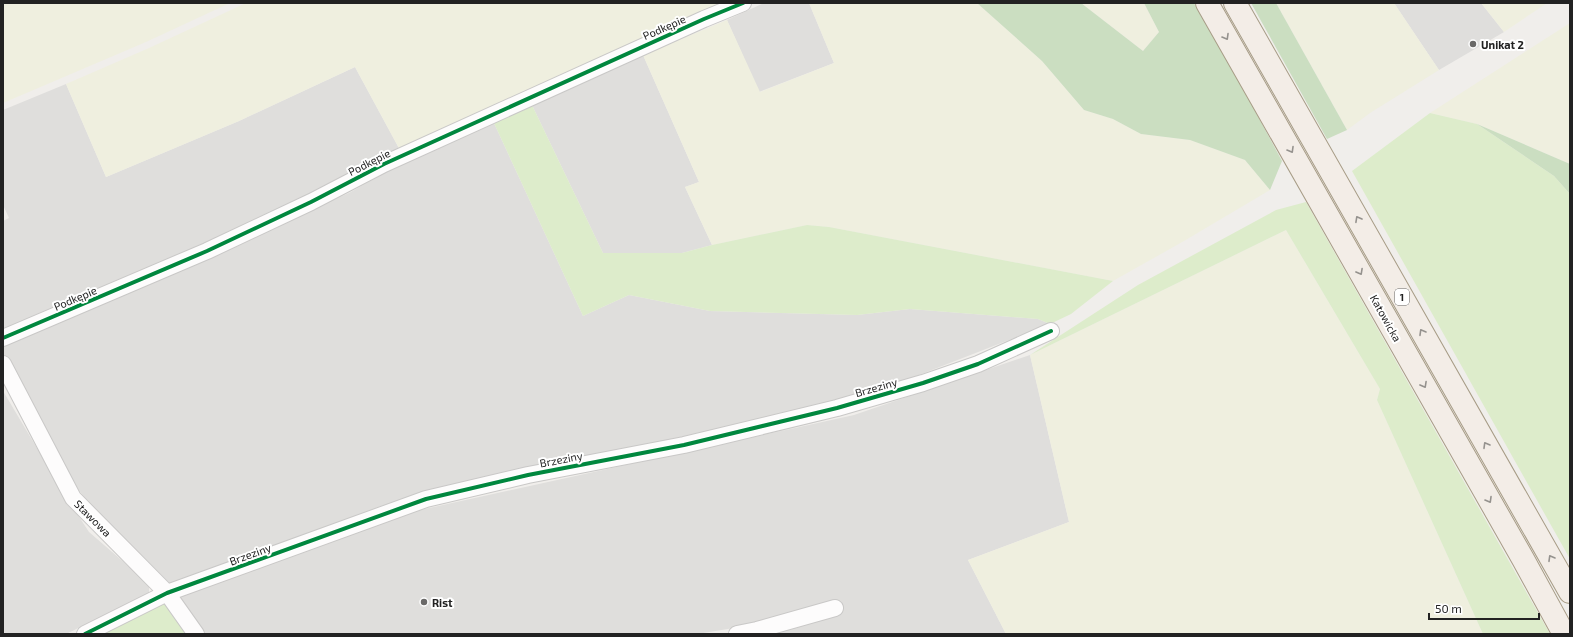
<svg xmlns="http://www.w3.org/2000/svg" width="1573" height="637" viewBox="0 0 1573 637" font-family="'Exo 2',sans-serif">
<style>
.residential{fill:#dfdedc}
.farmland{fill:#efefdf}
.grass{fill:#ddeccb}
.forest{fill:#cbdec1}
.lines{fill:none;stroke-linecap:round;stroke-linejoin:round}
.minor-casing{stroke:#c9c8c7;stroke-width:18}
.primary-casing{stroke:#a79c86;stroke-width:24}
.minor{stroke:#fdfcfc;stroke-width:16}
.primary{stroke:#f3ede7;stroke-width:22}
.cycleway-casing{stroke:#fff;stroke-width:6}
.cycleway{stroke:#00873e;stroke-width:4}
.oneway{stroke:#95928e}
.poi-dot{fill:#6a6968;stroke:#fff;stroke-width:1.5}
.labels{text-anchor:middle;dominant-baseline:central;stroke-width:4;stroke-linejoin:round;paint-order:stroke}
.shield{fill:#fff;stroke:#646464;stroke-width:1}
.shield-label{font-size:10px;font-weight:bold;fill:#222}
.street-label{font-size:11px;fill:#222;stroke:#fff}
.poi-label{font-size:11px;font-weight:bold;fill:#222;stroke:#fff;text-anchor:start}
</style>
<rect width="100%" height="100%" fill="#f0eeeb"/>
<g class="residential">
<path d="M764 3H809L834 63 759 92 727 20Z"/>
<path d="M1394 3H1481L1504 32 1439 70Z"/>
<path d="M643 55 699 182 685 187 712 245 682 253H603L531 103Z"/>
<path d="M355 67 401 152 309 200 3 332V221L9 218 3 205V110L66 84 106 177 239 121Z"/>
<path d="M493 121 583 316 629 295 710 311 857 315 910 309 1038 319 1050 324 883 389 729 427 498 475 381 506 171 586 89 504 63 468 3 354V347L6 342 182 267 349 193 422 152Z"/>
<path d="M1030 355 1069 522 968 560 1006 634H735L734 628 697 634H205L180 597 388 517 854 415Z"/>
<path d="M3 391 66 497 89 532 149 584V594L66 634H3Z"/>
</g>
<g class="farmland">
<path d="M3 3H230L146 42 3 103Z"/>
<path d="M246 3H732L401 152 355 67 239 121 106 177 66 84 149 48Z"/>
<path d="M809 3H977L1042 61 1084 110 1113 119 1141 134 1190 140 1245 160 1270 190 1184 241 1113 281 829 227 807 225 712 245 685 187 699 182 643 55 727 20 760 92 834 63Z"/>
<path d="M1081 3H1144L1159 32 1143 51Z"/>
<path d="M1276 3H1394L1439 70 1370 113 1347 130Z"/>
<path d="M1481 3H1547L1504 32Z"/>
<path d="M1570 23V164L1477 124 1430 113Z"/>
<path d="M1286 230 1380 389 1377 400 1483 634H1006L968 560 1069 522 1030 355Z"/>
</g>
<g class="grass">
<path d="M531 103 603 253H682L712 245 807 225 829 227 1113 281 1071 314 1050 324 1038 319 910 309 857 315 710 311 629 295 583 316 493 121Z"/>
<path d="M1430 113 1477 124 1554 176 1570 194V559L1352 171Z"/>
<path d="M1306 202 1550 634H1483L1377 400 1380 389 1286 230 1030 355 1138 285 1276 210Z"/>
<path d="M161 600 171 608 188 634H91Z"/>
</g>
<g class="forest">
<path d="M977 3H1081L1143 51 1159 32 1144 3H1194L1240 83 1282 161 1270 190 1245 160 1190 140 1141 134 1113 119 1084 110 1042 61Z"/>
<path d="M1251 3H1276L1347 130 1327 139Z"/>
<path d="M1477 124 1570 164V194L1554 176Z"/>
</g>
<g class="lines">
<defs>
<g id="minor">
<path d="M3 338 207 251 311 202 384 164 704 19 743 3"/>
<path d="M3 364 73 498 167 593 196 634"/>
<path d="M85 634 167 593 426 499 528 475 684 445 837 408 923 383 978 364 1051 331"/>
<path d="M737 634 757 630 835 608"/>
</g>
<g id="primary">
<path d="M1207 3 1523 559 1564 634"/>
<path d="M1235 3 1570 592"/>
</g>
</defs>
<use href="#minor" class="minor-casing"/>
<use href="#primary" class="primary-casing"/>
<use href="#minor" class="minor"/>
<use href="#primary" class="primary"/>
<defs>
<g id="cycleway">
<path d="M3 338 207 251 311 202 384 164 704 19 743 3"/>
<path d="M85 634 167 593 426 499 528 475 684 445 837 408 923 383 978 364 1051 331"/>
</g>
</defs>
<use href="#cycleway" class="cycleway-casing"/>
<use href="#cycleway" class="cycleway"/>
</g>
<defs><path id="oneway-chevron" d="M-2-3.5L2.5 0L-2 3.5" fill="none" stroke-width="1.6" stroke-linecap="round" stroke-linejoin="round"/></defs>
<g class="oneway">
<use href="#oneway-chevron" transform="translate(1226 37) rotate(60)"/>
<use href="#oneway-chevron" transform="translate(1291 150) rotate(60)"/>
<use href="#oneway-chevron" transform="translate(1358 219) rotate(-119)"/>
<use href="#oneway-chevron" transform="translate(1360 272) rotate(61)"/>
<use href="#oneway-chevron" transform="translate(1422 332) rotate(-120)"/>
<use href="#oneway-chevron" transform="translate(1424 385) rotate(61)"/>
<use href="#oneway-chevron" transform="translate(1486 445) rotate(-120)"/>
<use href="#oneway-chevron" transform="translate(1489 500) rotate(60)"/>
<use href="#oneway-chevron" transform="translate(1551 558) rotate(-120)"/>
</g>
<g class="poi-dot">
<circle cx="1473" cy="44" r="4"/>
<circle cx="424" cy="602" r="4"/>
</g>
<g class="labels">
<rect class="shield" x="1395" y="289" width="14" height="16" rx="3"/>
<g class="shield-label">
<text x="1402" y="297">1</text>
</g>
<g class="street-label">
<text transform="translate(664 27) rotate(-24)">Podkępie</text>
<text transform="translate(369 162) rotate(-27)">Podkępie</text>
<text transform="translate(75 298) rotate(-23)">Podkępie</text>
<text transform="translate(1386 318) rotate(61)">Katowicka</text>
<text transform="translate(876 387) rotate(-16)">Brzeziny</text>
<text transform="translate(561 459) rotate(-11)">Brzeziny</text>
<text transform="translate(93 518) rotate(45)">Stawowa</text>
<text transform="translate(250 554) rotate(-20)">Brzeziny</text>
</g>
<g class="poi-label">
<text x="1481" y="44">Unikat 2</text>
<text x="432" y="602">Rist</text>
</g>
</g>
<rect width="1573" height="637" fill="none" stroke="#222222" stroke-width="8"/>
<path d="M1429 613v6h110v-6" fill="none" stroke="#222222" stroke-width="2"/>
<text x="1435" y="613" font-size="12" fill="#222222" stroke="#ffffff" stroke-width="3" paint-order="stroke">50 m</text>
</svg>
